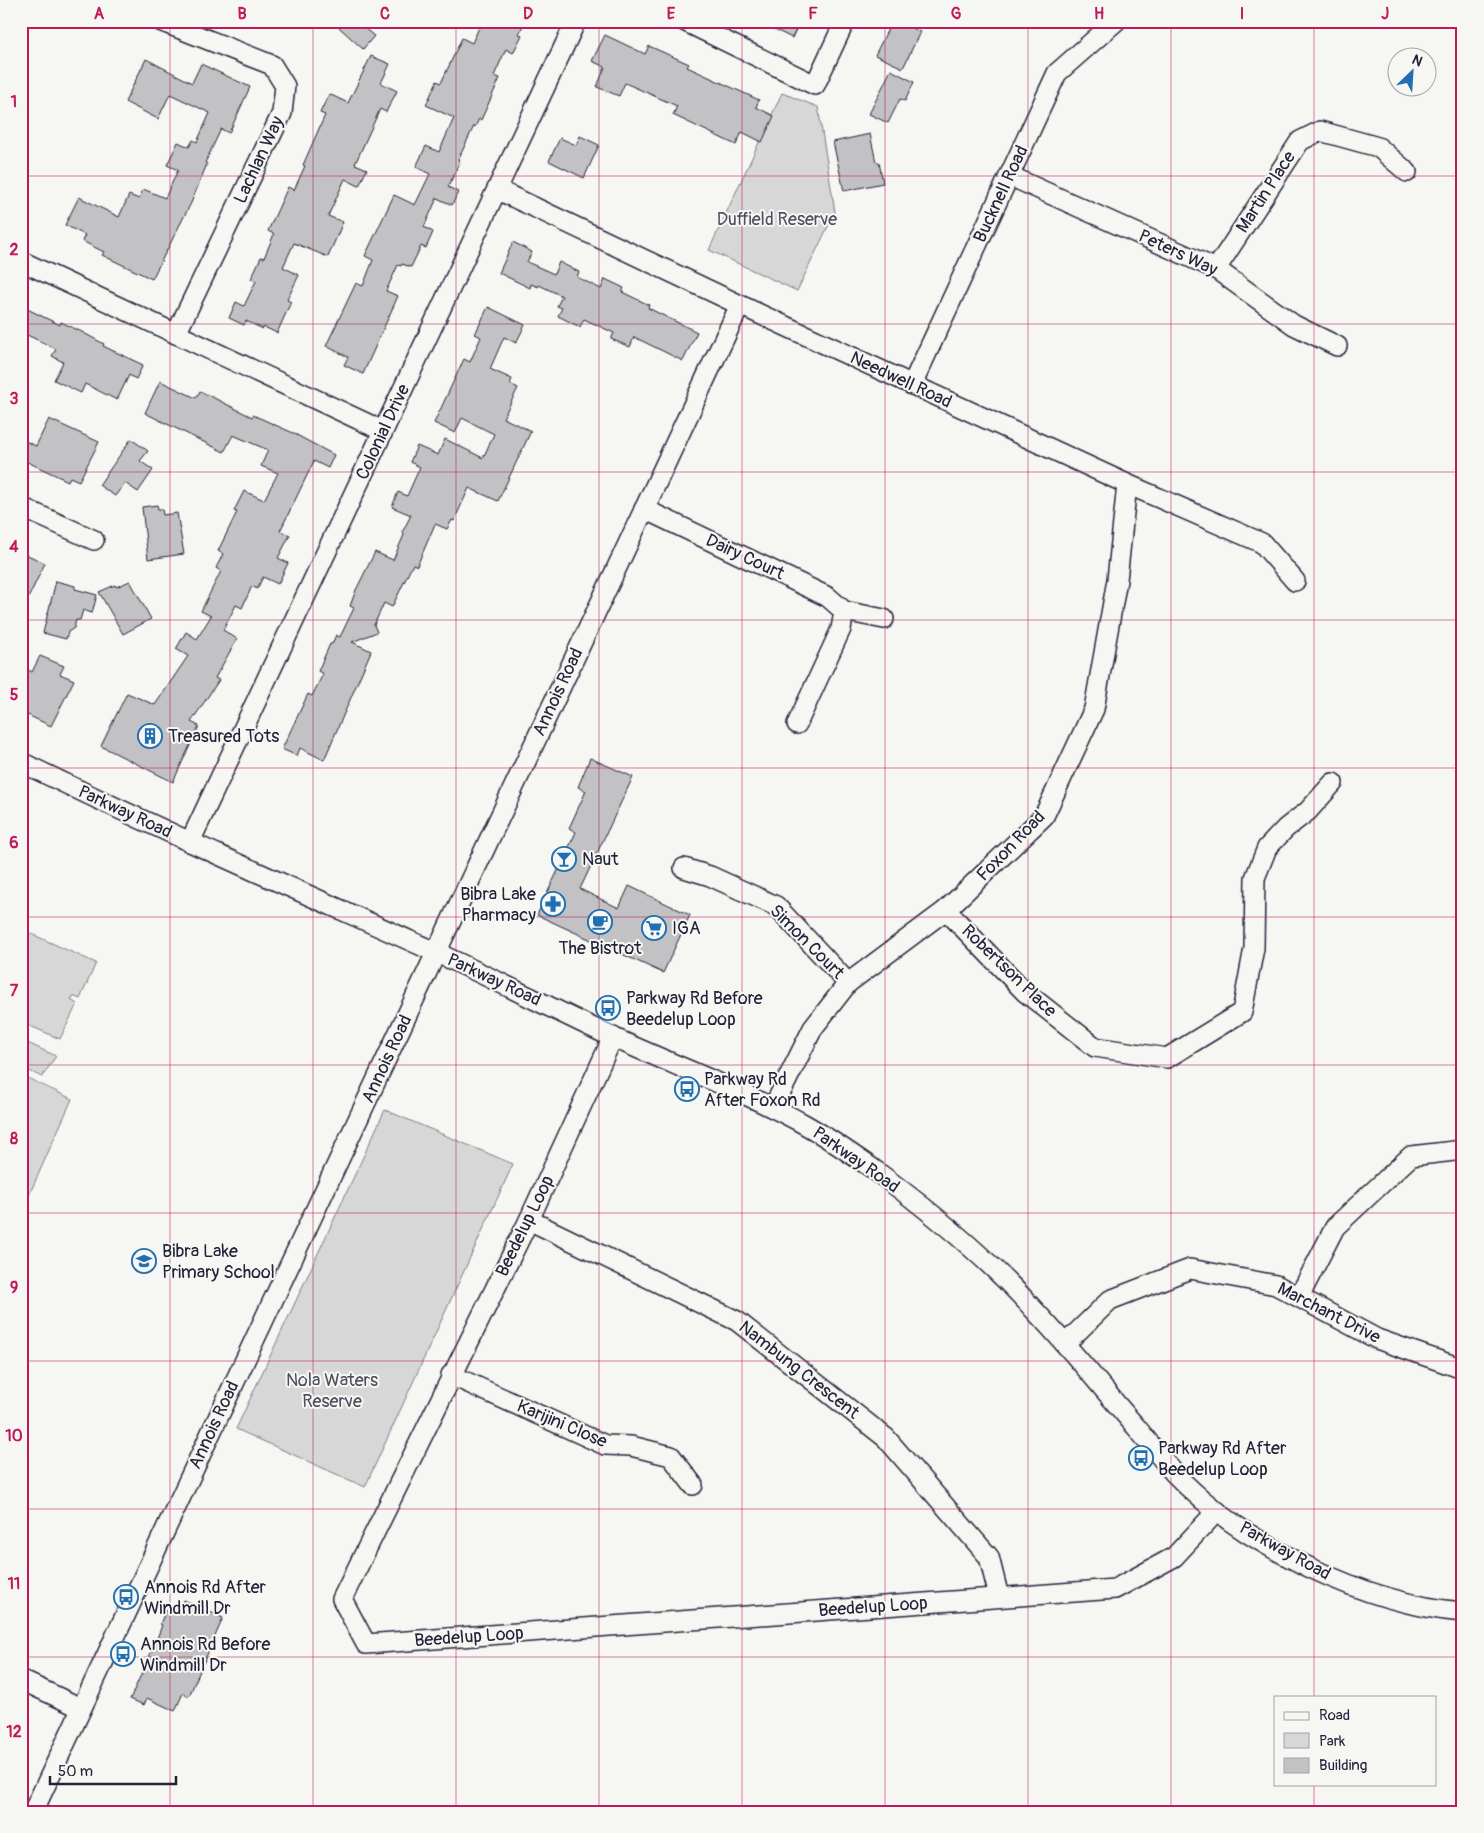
<svg xmlns="http://www.w3.org/2000/svg" width="1484" height="1833" viewBox="0 0 1484 1833" font-family="Pangolin,sans-serif">
<style>
.green{fill:#d7d7d7;stroke:#7c7c89}
.building{fill:#c2c2c4;stroke:#22223b}
.lines{fill:none;stroke-linecap:round;stroke-linejoin:round}
.street-casing{stroke:#22223b;stroke-width:22}
.street{stroke:#f6f6f2;stroke-width:19}
.grid{fill:none;stroke:#c2185b;stroke-width:1;stroke-opacity:0.55}
.labels{text-anchor:middle;dominant-baseline:central;stroke-width:4;stroke-linejoin:round;paint-order:stroke}
.street-label{font-size:18px;fill:#22223b;stroke:#f6f6f2}
.park-label{font-size:18px;fill:#4f4f62;stroke:#f6f6f2}
.poi-label{font-size:18px;fill:#22223b;stroke:#f6f6f2;text-anchor:start}
.neatline{fill:none;stroke:#c2185b;stroke-width:2}
.grid-label{font-size:16px;text-anchor:middle;font-weight:bold;fill:#c2185b}
</style>
<rect width="100%" height="100%" fill="#f6f6f2"/>
<filter id="ink" filterUnits="userSpaceOnUse"><feTurbulence type="fractalNoise" baseFrequency=".02" numOctaves="2"/><feDisplacementMap in="SourceGraphic" scale="10" xChannelSelector="R" yChannelSelector="G"/><feConvolveMatrix kernelMatrix="1 2 1 2 8 2 1 2 1" color-interpolation-filters="sRGB"/></filter>
<g filter="url(#ink)">
<g class="green">
<path d="M782 93 818 107 835 212 797 291 709 250Z"/>
<path d="M25 931 96 963 80 999 73 996 71 1000 77 1004 60 1039 21 1022V940Z"/>
<path d="M21 1040 56 1056 42 1077 21 1067Z"/>
<path d="M21 1075 72 1099 21 1213Z"/>
<path d="M385 1110 513 1164 365 1487 236 1429Z"/>
</g>
<g class="building">
<path d="M332 21H369L364 28 374 36 363 49Z"/>
<path d="M482 21H525L519 34 522 35 513 53 506 49 494 76 500 78 481 120 479 119 475 127 474 126 458 160 460 162 448 187 458 192 452 205 437 198 424 227 433 232 426 248 421 246 411 267 402 264 401 266 398 265 386 291 398 296 363 374 344 365 348 357 326 346 356 283 363 286 373 260 365 256 394 195 415 205 430 174 416 167 426 146 439 152 454 118 426 105 437 81 441 83 462 38 472 43Z"/>
<path d="M757 21H800L792 38Z"/>
<path d="M892 21H899L920 32 903 68 875 55Z"/>
<path d="M605 35 645 54 649 46 689 64 687 67 759 100 756 107 774 116 762 142 742 132 736 145 673 115 677 106 625 83 619 96 597 87 605 67 592 61Z"/>
<path d="M371 56 390 64 381 83 397 91 386 112 380 109 355 164 367 169 359 186 345 179 328 216 343 222 328 257 294 243 283 267 299 275 287 300 291 302 277 333 264 327 263 329 246 321 244 325 229 318 236 302 244 306 256 281 251 279 261 257 264 258 274 234 268 231 288 187 294 190 305 166 303 165 325 115 320 113 329 94 348 103Z"/>
<path d="M146 59 192 83 201 64 250 87 229 133 221 129 205 163 207 164 191 203 152 279 102 255 104 252 82 241 85 235 65 225 79 197 119 217 129 195 139 199 143 189 165 198 178 170 167 165 178 142 189 147 193 140 197 142 210 113 170 94 158 119 125 102Z"/>
<path d="M891 70 914 82 905 101 900 99 888 123 869 114Z"/>
<path d="M870 134 876 162H879L883 183 844 191 833 142Z"/>
<path d="M580 136 599 145 584 178 549 161 560 138 576 145Z"/>
<path d="M513 242 532 252 527 262 554 274 559 262 579 272 577 277 601 289 605 279 624 288 622 292 649 305 648 308 697 332 683 361 634 337 630 347 611 339 614 333 584 319 580 327 558 316 562 308 557 306 562 296 539 285 538 287 531 284 530 288 499 273Z"/>
<path d="M21 306 60 325 61 322 80 331 104 344 103 346 143 365 136 379 129 375 117 400 85 384 81 393 54 380 63 362 52 356 56 349 21 332Z"/>
<path d="M488 307 525 325 516 343 504 337 490 369 512 379 510 384 518 388 503 418 531 431 498 501 469 488 454 521 452 520 447 529 435 524 417 566 413 564 392 607 384 603 374 625 377 632 352 642 371 651 324 760 300 748 297 756 282 749 308 694 312 696 323 674 318 671 330 644H332L336 635 340 637 354 608 350 606 356 590 375 552 393 560 404 535 403 531 411 515 392 507 398 492 407 496 420 467 410 462 417 446 438 455 445 439 483 458 494 434 462 418 455 433 434 423 464 359 470 362 481 337 475 334Z"/>
<path d="M160 381 196 398 200 391 252 417 253 415 291 432 334 455 328 468 314 461 280 531 290 535 278 558 288 563 278 584 263 577 257 589 252 586 242 608 236 605 223 630 237 639 215 678 219 680 191 722 199 726 173 782 101 746 127 693 155 705 188 656 176 649 186 632 197 639 211 616 201 611 221 571 216 568 223 554 218 551 237 512 234 511 244 491 264 500 278 473 261 466 268 450 233 435 224 452 145 413Z"/>
<path d="M49 419 99 442 79 481 70 477 68 481 21 459V439L36 446Z"/>
<path d="M131 439 148 451 140 461 153 470 138 492 125 483 115 496 99 485Z"/>
<path d="M157 505 158 509H162L163 515 177 513 184 554 148 559 142 507Z"/>
<path d="M21 552 45 563 21 613Z"/>
<path d="M56 581 75 586V589L97 595 92 613 83 610 80 620H76L74 628 68 632 66 639 43 633Z"/>
<path d="M130 581 151 619 123 634 99 592 115 585 116 587Z"/>
<path d="M40 656 64 666 60 674 74 680 51 726 21 712V666L32 672Z"/>
<path d="M590 758 633 777 580 889 619 908 629 886 690 915 663 973 537 915 576 832 569 828 586 791 578 787Z"/>
<path d="M184 1600 223 1618 189 1696 183 1693 175 1711 147 1698 144 1705 130 1699 155 1644 162 1625 160 1624 166 1610 178 1615Z"/>
</g>
<g class="lines">
<defs>
<g id="street">
<path d="M160 21 272 65 285 86 282 113 176 334"/>
<path d="M684 21 815 85 845 21"/>
<path d="M1010 176 1216 269 1294 325 1337 346"/>
<path d="M498 190 740 305 1127 484 1262 543 1295 581"/>
<path d="M21 261 383 431"/>
<path d="M1216 269 1300 141 1320 131 1378 147 1407 172"/>
<path d="M912 385 1057 73 1116 21"/>
<path d="M21 507 94 540"/>
<path d="M644 509 828 597 844 611 841 629 797 724"/>
<path d="M844 611 884 619"/>
<path d="M21 762C157 829 295 889 433 951 492 978 551 1008 610 1036 675 1066 742 1090 804 1124 829 1138 853 1155 876 1171 933 1213 989 1259 1036 1312 1071 1349 1103 1389 1137 1428 1149 1443 1162 1459 1175 1474 1243 1545 1365 1604 1463 1612"/>
<path d="M190 842 576 21"/>
<path d="M684 868 710 876 776 906 848 983"/>
<path d="M946 910 1025 992 1095 1047 1167 1058 1242 1012 1254 948 1255 878 1267 848 1286 828 1308 811 1333 783"/>
<path d="M613 1037 529 1220 342 1599 366 1644 1115 1589 1174 1557 1217 1511"/>
<path d="M773 1108 813 1028 848 983 946 910 1044 816 1094 709 1117 580 1127 484"/>
<path d="M529 1220 737 1321 886 1438 989 1557 999 1597"/>
<path d="M1299 1297 1335 1227 1411 1156 1463 1150"/>
<path d="M1065 1344 1110 1300 1190 1269 1276 1285 1377 1339 1463 1369"/>
<path d="M451 1375 605 1445 631 1446 671 1456 693 1485"/>
<path d="M21 1680 81 1708"/>
<path d="M33 1812 740 305"/>
</g>
</defs>
<use href="#street" class="street-casing"/>
<use href="#street" class="street"/>
</g>
</g>
<path class="grid" d="M170 21V1812M313 21V1812M456 21V1812M599 21V1812M742 21V1812M885 21V1812M1028 21V1812M1171 21V1812M1314 21V1697M21 176H1463M21 324H1463M21 472H1463M21 620H1463M21 768H1463M21 917H1463M21 1065H1463M21 1213H1463M21 1361H1463M21 1509H1463M21 1657H1463M1314 1784V1812"/>
<defs>
<symbol id="building-ring" viewBox="-11 -11 22 22"><circle r="9.5" fill="#f6f6f2" stroke="#1f6fb2" stroke-width="1.5"/><path d="M-4-6H4V6H1V3H-1V6H-4ZM-2.5-4.3h1.7v1.8h-1.7ZM.8-4.3h1.7v1.8H.8ZM-2.5-1h1.7V.8h-1.7ZM.8-1h1.7V.8H.8Z" fill="#1f6fb2"/></symbol>
<symbol id="bar-ring" viewBox="-11 -11 22 22"><circle r="9.5" fill="#f6f6f2" stroke="#1f6fb2" stroke-width="1.5"/><path d="M-6-5H6L.8 .8V4.5H3.5V6h-7V4.5H-.8V.8Z" fill="#1f6fb2"/></symbol>
<symbol id="pharmacy-ring" viewBox="-11 -11 22 22"><circle r="9.5" fill="#f6f6f2" stroke="#1f6fb2" stroke-width="1.5"/><path d="M-2-6h4v4h4v4h-4v4h-4v-4h-4v-4h4Z" fill="#1f6fb2"/></symbol>
<symbol id="cafe-ring" viewBox="-11 -11 22 22"><circle r="9.5" fill="#f6f6f2" stroke="#1f6fb2" stroke-width="1.5"/><path d="M-5.5-4.5H6V0H3Q3 3.5 0 3.5H-2.5Q-5.5 3.5-5.5 0ZM3-3.2v2h1.7v-2ZM-6 4.5H4V6H-6Z" fill="#1f6fb2"/></symbol>
<symbol id="supermarket-ring" viewBox="-11 -11 22 22"><circle r="9.5" fill="#f6f6f2" stroke="#1f6fb2" stroke-width="1.5"/><path d="M-6-5.5h2.5l.6 2H6L4.5 2H-2.5L-4.4-4H-6ZM-1.5 3.2a1.3 1.3 0 1 0 .1 0ZM3 3.2a1.3 1.3 0 1 0 .1 0Z" fill="#1f6fb2"/></symbol>
<symbol id="bus-ring" viewBox="-11 -11 22 22"><circle r="9.5" fill="#f6f6f2" stroke="#1f6fb2" stroke-width="1.5"/><path d="M-5-6H5V4H4V6H2V4H-2V6H-4V4H-5ZM-3.5-4V0h7V-4ZM-3.5 1.2v1.5H-2V1.2ZM2 1.2v1.5H3.5V1.2Z" fill="#1f6fb2"/></symbol>
<symbol id="school-ring" viewBox="-11 -11 22 22"><circle r="9.5" fill="#f6f6f2" stroke="#1f6fb2" stroke-width="1.5"/><path d="M0-5L7-2L0 1L-7-2ZM-4 1L0 2.5L4 1V4Q0 6-4 4Z" fill="#1f6fb2"/></symbol>
</defs>
<g fill-rule="evenodd">
<use href="#building-ring" x="136" y="722" width="28" height="28"/>
<use href="#bar-ring" x="550" y="845" width="28" height="28"/>
<use href="#pharmacy-ring" x="539" y="890" width="28" height="28"/>
<use href="#cafe-ring" x="586" y="908" width="28" height="28"/>
<use href="#supermarket-ring" x="640" y="914" width="28" height="28"/>
<use href="#bus-ring" x="594" y="994" width="28" height="28"/>
<use href="#bus-ring" x="673" y="1075" width="28" height="28"/>
<use href="#school-ring" x="130" y="1247" width="28" height="28"/>
<use href="#bus-ring" x="1127" y="1444" width="28" height="28"/>
<use href="#bus-ring" x="112" y="1583" width="28" height="28"/>
<use href="#bus-ring" x="109" y="1640" width="28" height="28"/>
</g>
<g class="labels">
<g class="street-label">
<text transform="translate(259 160) rotate(-65)">Lachlan Way</text>
<text transform="translate(1266 192) rotate(-57)">Martin Place</text>
<text transform="translate(1001 194) rotate(-65)">Bucknell Road</text>
<text transform="translate(1178 253) rotate(25)">Peters Way</text>
<text transform="translate(901 380) rotate(25)">Needwell Road</text>
<text transform="translate(383 432) rotate(-65)">Colonial Drive</text>
<text transform="translate(745 557) rotate(25)">Dairy Court</text>
<text transform="translate(558 692) rotate(-65)">Annois Road</text>
<text transform="translate(125 812) rotate(25)">Parkway Road</text>
<text transform="translate(1011 846) rotate(-46)">Foxon Road</text>
<text transform="translate(807 942) rotate(45)">Simon Court</text>
<text transform="translate(1009 971) rotate(44)">Robertson Place</text>
<text transform="translate(494 980) rotate(25)">Parkway Road</text>
<text transform="translate(387 1059) rotate(-65)">Annois Road</text>
<text transform="translate(856 1160) rotate(35)">Parkway Road</text>
<text transform="translate(525 1226) rotate(-64)">Beedelup Loop</text>
<text transform="translate(1329 1313) rotate(27)">Marchant Drive</text>
<text transform="translate(799 1370) rotate(38)">Nambung Crescent</text>
<text transform="translate(562 1424) rotate(23)">Karijini Close</text>
<text transform="translate(214 1425) rotate(-65)">Annois Road</text>
<text transform="translate(1285 1551) rotate(29)">Parkway Road</text>
<text transform="translate(873 1607) rotate(-4)">Beedelup Loop</text>
<text transform="translate(469 1637) rotate(-4)">Beedelup Loop</text>
</g>
<g class="park-label">
<text x="777" y="219">Duffield Reserve</text>
<text x="332" y="1380">Nola Waters<tspan x="332" dy="21">Reserve</tspan></text>
</g>
<g class="poi-label">
<text x="168" y="736">Treasured Tots</text>
<text x="582" y="859">Naut</text>
<text x="536" y="894" text-anchor="end">Bibra Lake<tspan x="536" dy="21">Pharmacy</tspan></text>
<text x="672" y="928">IGA</text>
<text x="600" y="948" text-anchor="middle">The Bistrot</text>
<text x="626" y="998">Parkway Rd Before<tspan x="626" dy="21">Beedelup Loop</tspan></text>
<text x="704" y="1079">Parkway Rd<tspan x="704" dy="21">After Foxon Rd</tspan></text>
<text x="162" y="1251">Bibra Lake<tspan x="162" dy="21">Primary School</tspan></text>
<text x="1158" y="1448">Parkway Rd After<tspan x="1158" dy="21">Beedelup Loop</tspan></text>
<text x="144" y="1587">Annois Rd After<tspan x="144" dy="21">Windmill Dr</tspan></text>
<text x="140" y="1644">Annois Rd Before<tspan x="140" dy="21">Windmill Dr</tspan></text>
</g>
</g>
<rect width="1484" height="1833" fill="none" stroke="#f6f6f2" stroke-width="55"/>
<rect x="1274" y="1696" width="162" height="90" fill="#f6f6f2" stroke="#a1a1a9"/>
<rect x="1284" y="1712" width="25" height="8" fill="#f6f6f2" stroke="#a1a1a9"/>
<text x="1319" y="1720" font-size="15" fill="#22223b">Road</text>
<rect x="1284" y="1733" width="25" height="15" fill="#d7d7d7" stroke="#a1a1a9"/>
<text x="1319" y="1746" font-size="15" fill="#22223b">Park</text>
<rect x="1284" y="1758" width="25" height="15" fill="#c2c2c4" stroke="#a1a1a9"/>
<text x="1319" y="1770" font-size="15" fill="#22223b">Building</text>
<g transform="translate(1412 72) rotate(25)"><circle r="24" fill="#f6f6f2" stroke="#a1a1a9"/>
<path d="M0-4L9 19L0 12L-9 19Z" fill="#1f6fb2"/>
<text y="-8" font-size="14" font-weight="bold" text-anchor="middle" fill="#22223b">N</text>
</g>
<path d="M50 1776v8h126v-8" fill="none" stroke="#22223b" stroke-width="2.5"/>
<text x="58" y="1776" font-size="15" fill="#22223b" stroke="#f6f6f2" stroke-width="4" paint-order="stroke">50 m</text>
<rect x="28" y="28" width="1428" height="1778" class="neatline"/>
<g class="grid-label">
<text x="99" y="19">A</text>
<text x="242" y="19">B</text>
<text x="385" y="19">C</text>
<text x="528" y="19">D</text>
<text x="671" y="19">E</text>
<text x="813" y="19">F</text>
<text x="956" y="19">G</text>
<text x="1099" y="19">H</text>
<text x="1242" y="19">I</text>
<text x="1385" y="19">J</text>
<text x="14" y="107">1</text>
<text x="14" y="255">2</text>
<text x="14" y="404">3</text>
<text x="14" y="552">4</text>
<text x="14" y="700">5</text>
<text x="14" y="848">6</text>
<text x="14" y="996">7</text>
<text x="14" y="1144">8</text>
<text x="14" y="1293">9</text>
<text x="14" y="1441">10</text>
<text x="14" y="1589">11</text>
<text x="14" y="1737">12</text>
</g>
</svg>
